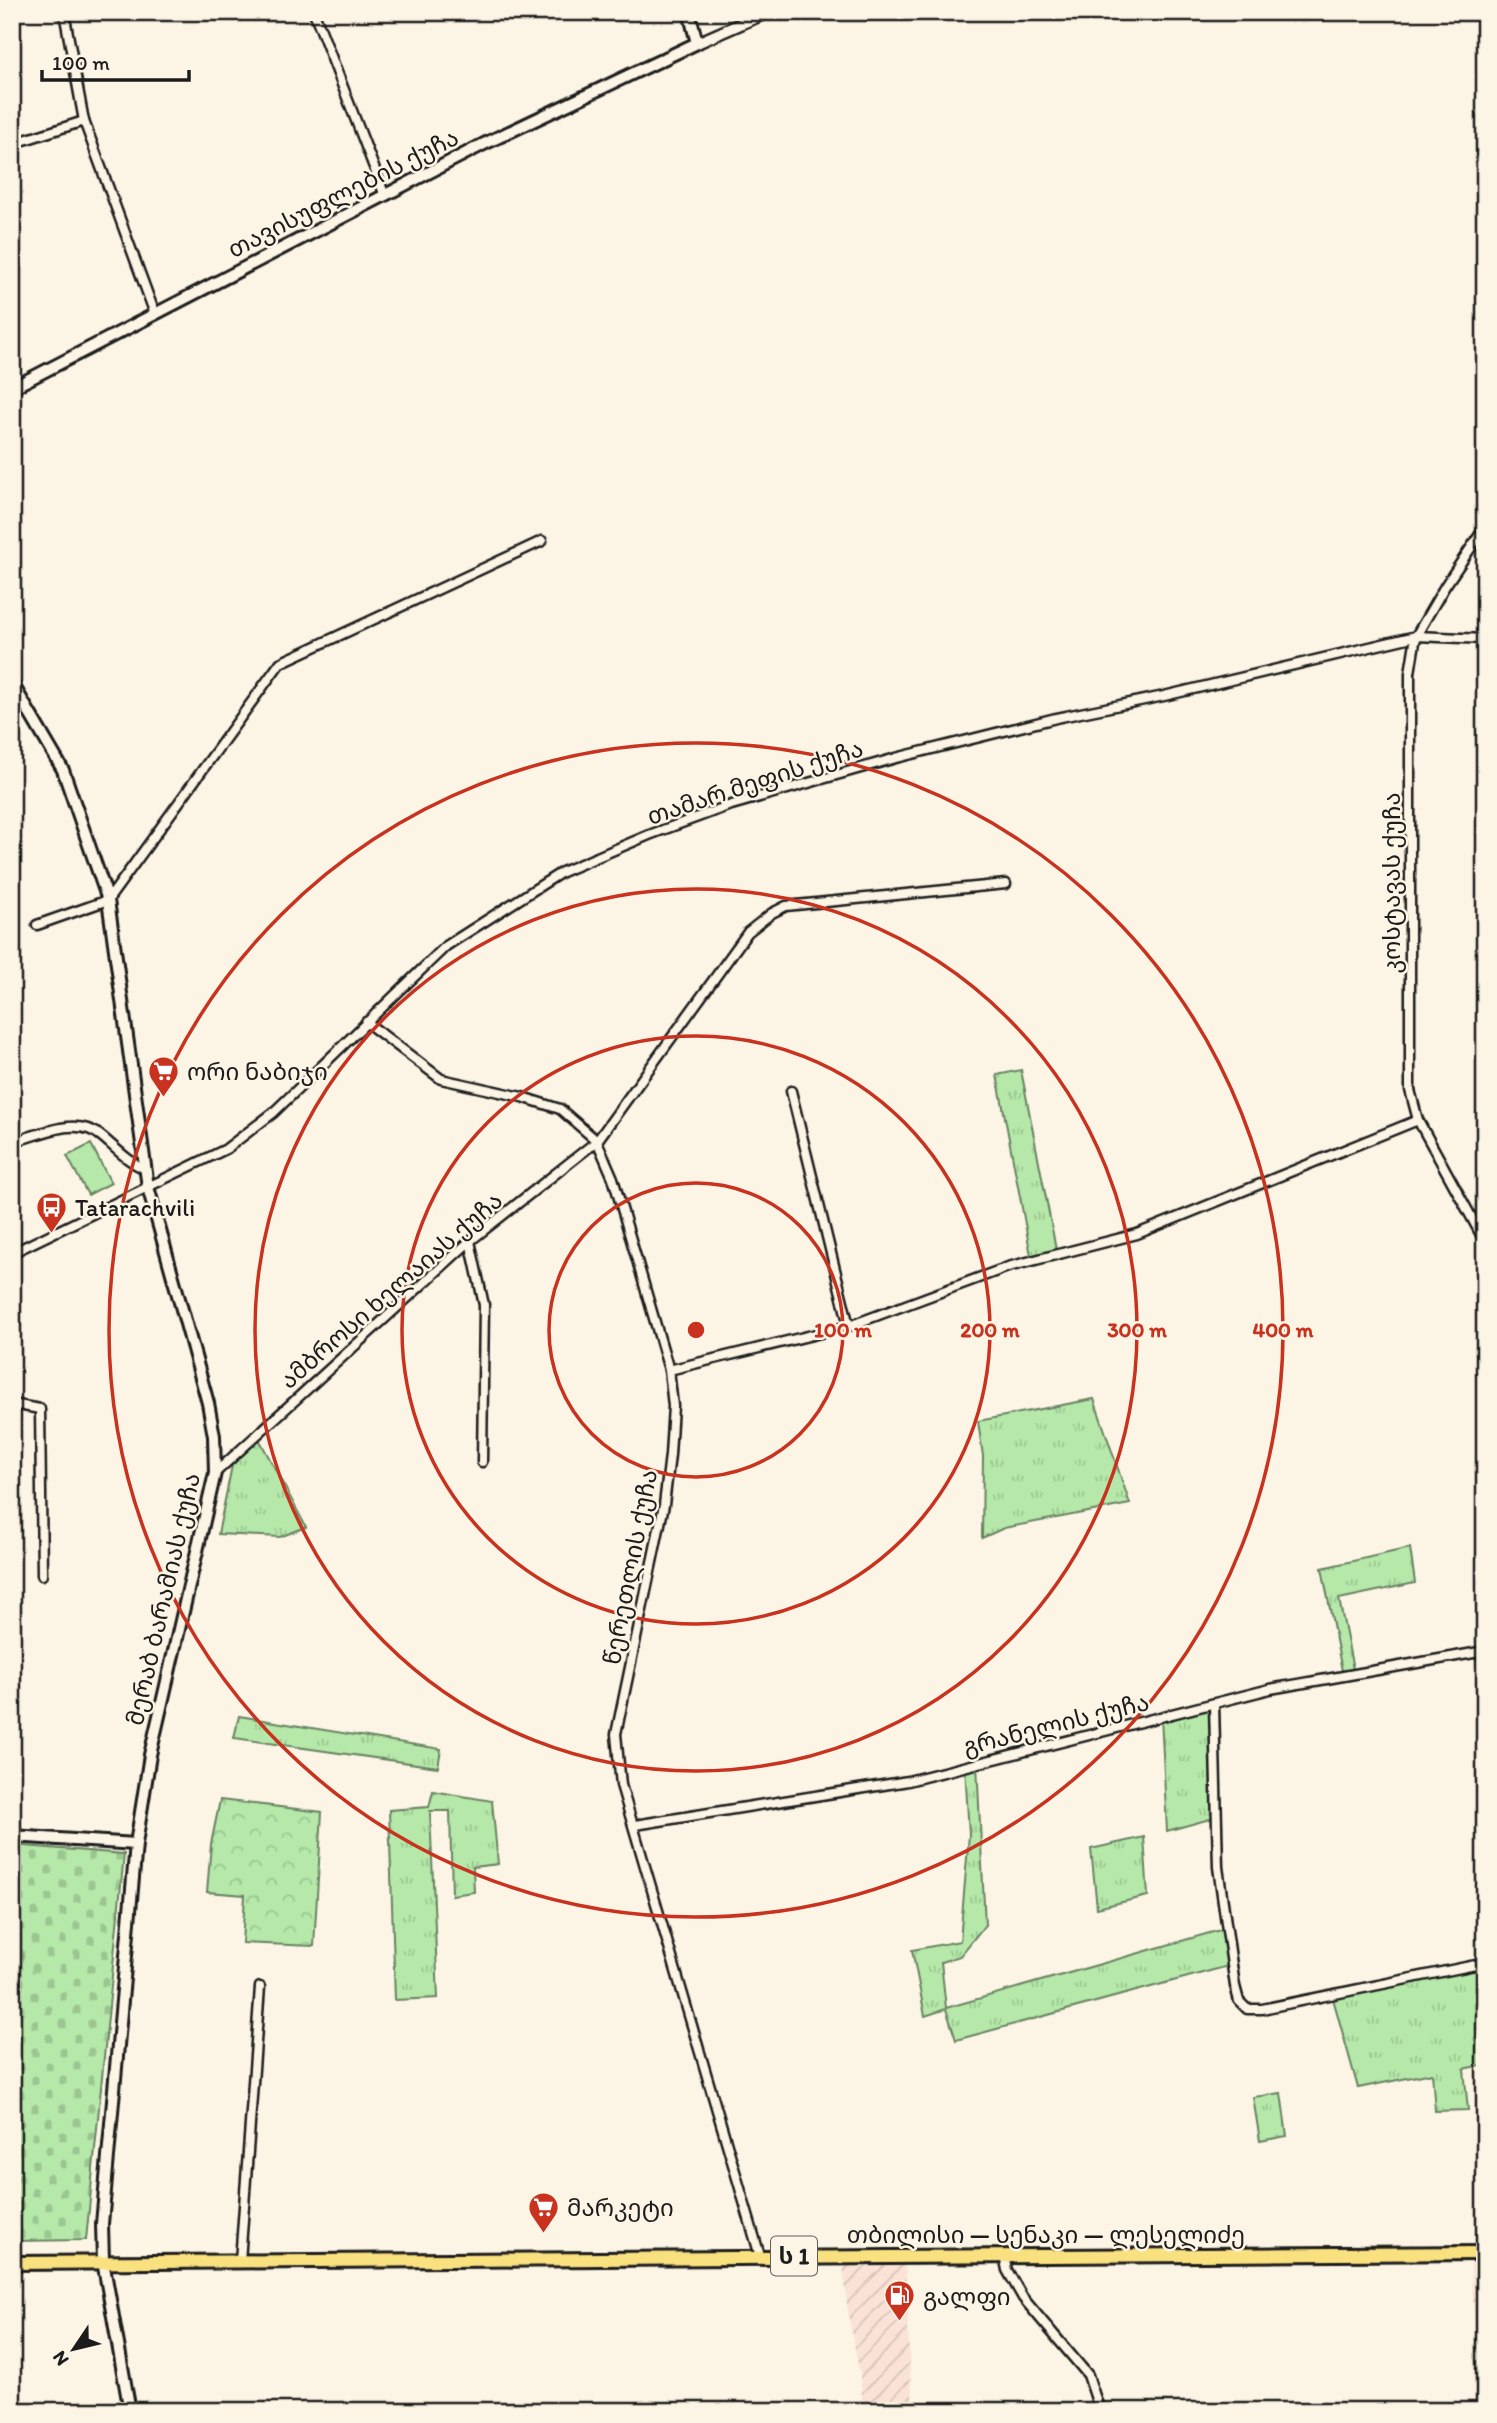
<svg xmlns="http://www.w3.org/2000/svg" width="1497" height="2423" viewBox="0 0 1497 2423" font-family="Itim,'Noto Sans Georgian',sans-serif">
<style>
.built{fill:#fae3d6}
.industrial{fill:url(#industrial-furrows)}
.grass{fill:url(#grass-tufts);stroke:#688262;stroke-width:2}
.forest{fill:url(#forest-crowns);stroke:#688262;stroke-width:2}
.cemetery{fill:url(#cemetery-stones);stroke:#688262;stroke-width:2}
.green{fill:#b5e8a9;stroke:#688262;stroke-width:2}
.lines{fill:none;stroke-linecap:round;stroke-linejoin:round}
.minor-casing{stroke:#1c1c1c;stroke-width:13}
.tertiary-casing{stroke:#1c1c1c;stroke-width:15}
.secondary-casing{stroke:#1c1c1c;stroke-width:16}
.trunk-casing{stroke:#1c1c1c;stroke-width:18}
.minor{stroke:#fcf5e5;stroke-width:8}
.tertiary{stroke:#fcf5e5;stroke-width:10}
.secondary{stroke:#fcf5e5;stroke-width:10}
.trunk{stroke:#fae180;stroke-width:12}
.ring{fill:none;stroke:#c8321e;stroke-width:3.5}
.labels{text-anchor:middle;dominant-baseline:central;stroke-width:5;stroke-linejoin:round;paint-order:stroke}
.shield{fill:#fcf5e5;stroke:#5f5d58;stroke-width:2}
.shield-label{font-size:23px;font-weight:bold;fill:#1c1c1c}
.street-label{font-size:24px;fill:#1c1c1c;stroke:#fcf5e5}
.poi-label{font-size:24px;fill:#1c1c1c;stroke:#fcf5e5;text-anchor:start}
.centre{fill:#c8321e;stroke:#fcf5e5;stroke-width:3.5}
.ring-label{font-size:21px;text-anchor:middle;font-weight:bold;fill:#c8321e;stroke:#fcf5e5;stroke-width:5;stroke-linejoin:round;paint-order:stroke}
</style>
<defs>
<pattern id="industrial-furrows" width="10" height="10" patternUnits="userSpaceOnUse" patternTransform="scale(1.75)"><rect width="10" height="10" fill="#fae3d6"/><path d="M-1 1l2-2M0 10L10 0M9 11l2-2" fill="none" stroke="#d6c2b7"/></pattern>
<pattern id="grass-tufts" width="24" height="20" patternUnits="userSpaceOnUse" patternTransform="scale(1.75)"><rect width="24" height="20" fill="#b5e8a9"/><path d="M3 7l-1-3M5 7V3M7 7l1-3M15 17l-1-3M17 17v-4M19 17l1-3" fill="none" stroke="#9bc691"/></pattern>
<pattern id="forest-crowns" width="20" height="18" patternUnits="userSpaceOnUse" patternTransform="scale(1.75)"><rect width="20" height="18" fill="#b5e8a9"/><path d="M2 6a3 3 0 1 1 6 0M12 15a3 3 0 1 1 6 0" fill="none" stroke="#9bc691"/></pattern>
<pattern id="cemetery-stones" width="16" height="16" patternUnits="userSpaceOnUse" patternTransform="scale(1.75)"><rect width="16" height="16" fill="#b5e8a9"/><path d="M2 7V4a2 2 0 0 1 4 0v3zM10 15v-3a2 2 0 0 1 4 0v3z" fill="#9bc691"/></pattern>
</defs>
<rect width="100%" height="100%" fill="#fcf5e5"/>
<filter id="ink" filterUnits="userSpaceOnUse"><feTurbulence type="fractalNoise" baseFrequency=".0143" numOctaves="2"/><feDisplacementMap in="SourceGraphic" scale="14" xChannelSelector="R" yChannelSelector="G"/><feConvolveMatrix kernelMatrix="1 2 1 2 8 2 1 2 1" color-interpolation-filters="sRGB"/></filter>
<g filter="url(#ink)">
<path class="built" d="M1470 2253H1485V2411H1480Z"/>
<path class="industrial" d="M905 2255 910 2374 914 2411H863L860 2375 848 2313 842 2256Z"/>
<g class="grass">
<path d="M1021 1070 1057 1254 1032 1261 997 1075Z"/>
<path d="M1094 1399 1130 1504 1004 1528 982 1538 983 1456 978 1421Z"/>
<path d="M257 1435 306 1527 280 1537 218 1534 234 1456Z"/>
<path d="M1410 1548 1415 1583 1339 1599 1354 1674 1343 1676 1322 1568Z"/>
<path d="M1214 1704 1217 1817 1167 1831 1161 1717Z"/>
<path d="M239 1716 441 1749 438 1767 234 1738Z"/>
<path d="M977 1764 985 1925 960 1956 941 1962 946 2008 1227 1928 1232 1965 956 2040 946 2009 925 2016 912 1950 960 1941 969 1834 965 1767Z"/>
<path d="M433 1791 492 1801 498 1864 473 1867 474 1892 452 1895 450 1811H430L438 1998 395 2000 389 1810 429 1807Z"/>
<path d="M1144 1837 1148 1896 1097 1908 1091 1849Z"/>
<path d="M1485 1963V2064L1464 2069 1468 2110 1435 2111 1432 2073 1358 2088 1332 1995Z"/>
<path d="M1281 2093 1287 2136 1260 2141 1253 2097Z"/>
</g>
<path class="forest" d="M220 1800 322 1812 314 1946 242 1943 245 1895 207 1892 211 1844Z"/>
<path class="cemetery" d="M12 1845 124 1854 86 2240 12 2241Z"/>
<path class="green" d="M91 1144 111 1183 88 1195 67 1156Z"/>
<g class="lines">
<defs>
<g id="minor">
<path d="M64 12 84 121 155 314"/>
<path d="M314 12 385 196"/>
<path d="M12 144 84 121"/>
<path d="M12 270 15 280 12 281"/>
<path d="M1485 527 1445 586 1416 636 1410 673V1090L1418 1120 1485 1242"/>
<path d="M37 925 108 900 280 663 542 541"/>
<path d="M366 1022 441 1079 522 1097 560 1109 597 1141 613 1178 669 1370 673 1406 670 1455 664 1505 616 1734 621 1785 760 2256"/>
<path d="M791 1091 849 1326"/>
<path d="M12 1142C40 1135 76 1115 101 1136 117 1149 127 1161 145 1169"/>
<path d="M470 1241 484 1305 482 1462"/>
<path d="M12 1253 226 1149 273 1113 446 946 562 872 649 835 728 806 896 758 1056 718 1164 696 1416 636 1485 639"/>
<path d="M669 1370 849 1326 1008 1267 1137 1234 1418 1120"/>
<path d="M12 1404 40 1409 42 1575"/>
<path d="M215 1473 470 1241 597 1141 748 932 772 913 786 906 1006 884"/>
<path d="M1214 1704 1218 1867 1235 1986 1239 2001 1247 2009H1262L1485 1963"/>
<path d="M635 1825 908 1781 1270 1689 1485 1651"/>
<path d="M1004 2255 1007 2270 1023 2298 1088 2375 1100 2411"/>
<path d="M240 2261 260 1987"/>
</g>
<path id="tertiary" d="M697 43 768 12"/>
<g id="secondary">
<path d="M12 388 484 144 697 43 689 12"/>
<path d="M12 683 63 770 108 900 148 1187 208 1403 214 1436 215 1473 150 1755 136 1844 102 2224 103 2261 130 2411"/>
<path d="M12 1836 136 1844"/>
</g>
<path id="trunk" d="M12 2263 1485 2253"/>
</defs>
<use href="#minor" class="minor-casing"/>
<use href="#tertiary" class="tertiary-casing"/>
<use href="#secondary" class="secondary-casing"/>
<use href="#trunk" class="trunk-casing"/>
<use href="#minor" class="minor"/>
<use href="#tertiary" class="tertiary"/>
<use href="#secondary" class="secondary"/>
<use href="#trunk" class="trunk"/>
</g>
</g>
<g class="ring">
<circle cx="696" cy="1330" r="147"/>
<circle cx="696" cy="1330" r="294"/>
<circle cx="696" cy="1330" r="441"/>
<circle cx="696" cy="1330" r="587"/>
</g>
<defs>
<symbol id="supermarket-pin" viewBox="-11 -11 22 30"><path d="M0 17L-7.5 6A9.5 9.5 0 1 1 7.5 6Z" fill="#c8321e" stroke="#fcf5e5"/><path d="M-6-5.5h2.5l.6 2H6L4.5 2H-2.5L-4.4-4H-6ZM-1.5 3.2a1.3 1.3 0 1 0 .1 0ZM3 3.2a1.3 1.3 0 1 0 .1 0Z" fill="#fff"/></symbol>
<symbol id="bus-pin" viewBox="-11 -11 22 30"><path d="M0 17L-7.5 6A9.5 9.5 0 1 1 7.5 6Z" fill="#c8321e" stroke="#fcf5e5"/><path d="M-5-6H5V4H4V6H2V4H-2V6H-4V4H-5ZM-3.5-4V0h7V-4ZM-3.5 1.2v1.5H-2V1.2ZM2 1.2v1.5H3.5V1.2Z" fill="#fff"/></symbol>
<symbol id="fuel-pin" viewBox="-11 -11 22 30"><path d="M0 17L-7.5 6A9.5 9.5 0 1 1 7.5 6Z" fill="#c8321e" stroke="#fcf5e5"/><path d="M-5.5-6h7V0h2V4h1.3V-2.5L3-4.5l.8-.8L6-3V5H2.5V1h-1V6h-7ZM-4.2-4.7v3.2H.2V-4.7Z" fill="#fff"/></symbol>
</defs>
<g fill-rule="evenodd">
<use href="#supermarket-pin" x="146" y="1054" width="35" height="47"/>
<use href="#bus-pin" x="34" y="1190" width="35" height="47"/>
<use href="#supermarket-pin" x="526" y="2190" width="35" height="47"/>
<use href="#fuel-pin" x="882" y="2278" width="35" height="47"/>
</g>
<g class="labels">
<rect class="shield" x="771" y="2236.5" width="46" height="39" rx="5"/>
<g class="shield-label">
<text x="794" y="2256">ს 1</text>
</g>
<g class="street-label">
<text transform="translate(343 193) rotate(-27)">თავისუფლების ქუჩა</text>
<text transform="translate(755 782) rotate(-18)">თამარ მეფის ქუჩა</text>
<text transform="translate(1391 883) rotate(-90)">კოსტავას ქუჩა</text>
<text transform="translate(391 1290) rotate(-41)">ამბროსი ხელაიას ქუჩა</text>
<text transform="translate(630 1567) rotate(-79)">წერეთლის ქუჩა</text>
<text transform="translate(163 1599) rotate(-77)">მერაბ ბარამიას ქუჩა</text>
<text transform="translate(1056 1724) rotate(-14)">გრანელის ქუჩა</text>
<text x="1046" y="2234">თბილისი — სენაკი — ლესელიძე</text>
</g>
<g class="poi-label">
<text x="187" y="1071">ორი ნაბიჯი</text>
<text x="75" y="1207">Tatarachvili</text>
<text x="567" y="2207">მარკეტი</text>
<text x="923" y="2296">გალფი</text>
</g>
</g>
<circle cx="696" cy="1330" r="10" class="centre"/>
<g class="ring-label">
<text x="843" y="1337">100 m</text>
<text x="990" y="1337">200 m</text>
<text x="1137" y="1337">300 m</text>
<text x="1283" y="1337">400 m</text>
</g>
<rect width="1497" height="2423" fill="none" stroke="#fcf5e5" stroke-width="42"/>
<rect x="21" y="21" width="1455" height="2381" fill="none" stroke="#1c1c1c" stroke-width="2.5" filter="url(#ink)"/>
<g transform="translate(74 2349) rotate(235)" stroke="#fcf5e5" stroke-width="5" paint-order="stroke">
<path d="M0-5L12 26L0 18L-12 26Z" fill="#1c1c1c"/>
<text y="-10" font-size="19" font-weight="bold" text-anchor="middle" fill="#1c1c1c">N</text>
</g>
<path d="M42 70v10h147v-10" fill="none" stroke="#1c1c1c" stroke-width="3.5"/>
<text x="52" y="70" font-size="21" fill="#1c1c1c" stroke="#fcf5e5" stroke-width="5" paint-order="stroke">100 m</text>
</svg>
